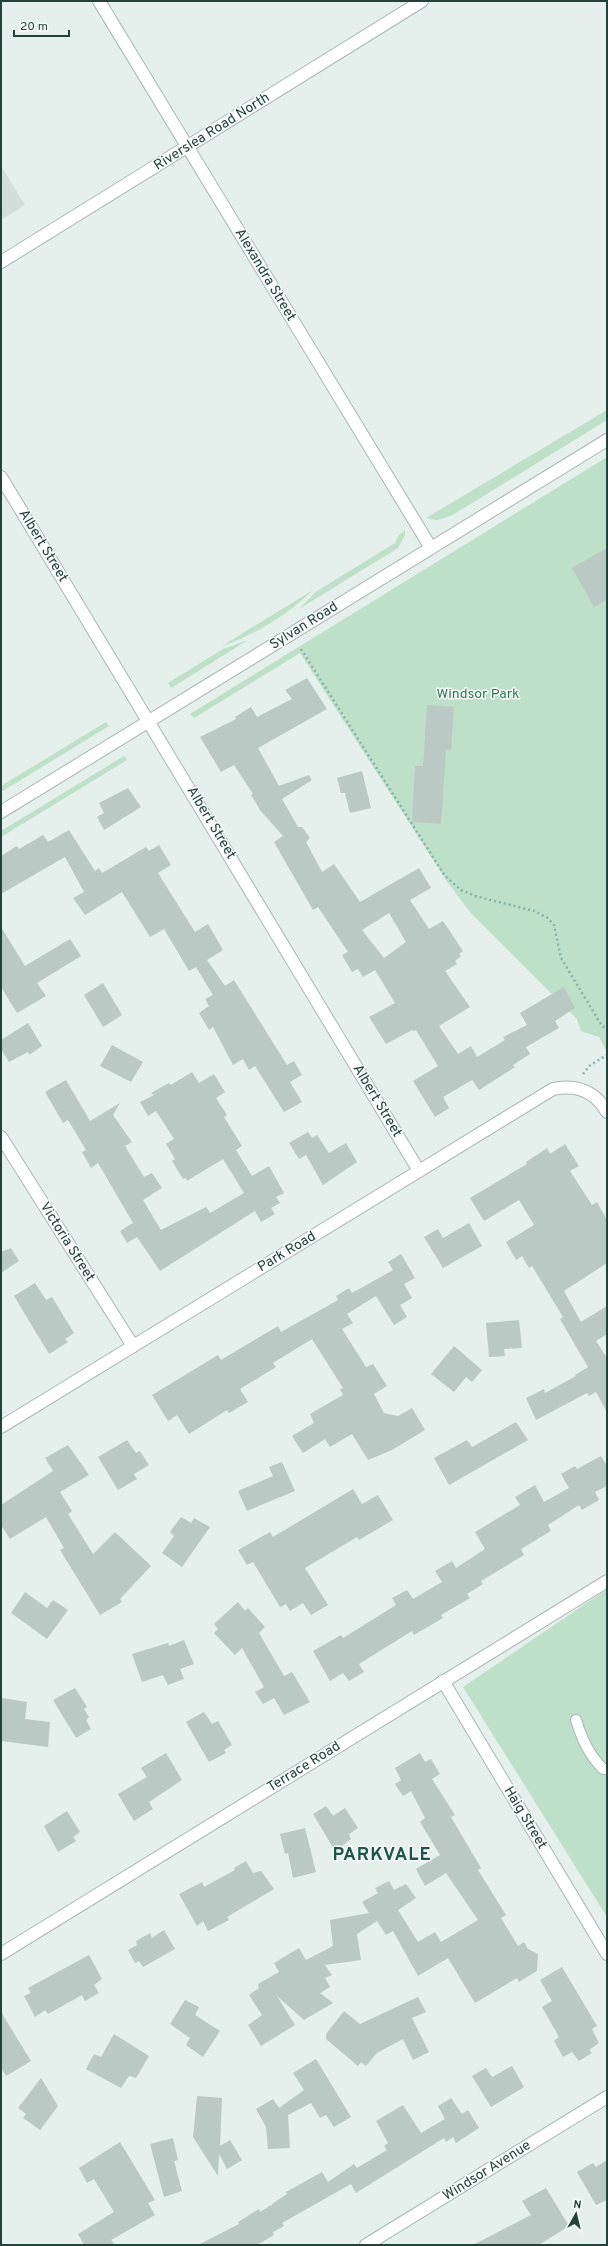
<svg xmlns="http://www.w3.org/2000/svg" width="608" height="2246" viewBox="0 0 608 2246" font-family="Overpass,sans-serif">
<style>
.built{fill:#d3deda}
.green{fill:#bee0c9}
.building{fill:#bac9c4;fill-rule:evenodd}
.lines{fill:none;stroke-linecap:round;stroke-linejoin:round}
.service-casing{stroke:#a7b7b3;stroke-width:12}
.minor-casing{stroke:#a7b7b3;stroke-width:14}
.tertiary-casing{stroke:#a7b7b3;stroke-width:14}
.secondary-casing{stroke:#a3bab3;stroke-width:14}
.path{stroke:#85b2a6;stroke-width:2.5;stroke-dasharray:2 3;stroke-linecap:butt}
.service{stroke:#fff;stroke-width:10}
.minor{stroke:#fff;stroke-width:12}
.tertiary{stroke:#fff;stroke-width:12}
.secondary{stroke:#fff;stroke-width:12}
.labels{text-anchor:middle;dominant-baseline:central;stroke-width:3;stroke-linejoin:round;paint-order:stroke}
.street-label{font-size:14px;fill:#24413b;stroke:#f6fbf9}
.park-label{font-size:14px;fill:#2d794e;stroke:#f6fbf9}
.district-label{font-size:18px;font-weight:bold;letter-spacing:1px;fill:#1f544a;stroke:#f6fbf9}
</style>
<rect width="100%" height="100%" fill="#e5efeb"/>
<path class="built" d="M1 166 25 205 1 220Z"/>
<g class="green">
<path d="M607 410V420L451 516 437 520 426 518Z"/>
<path d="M607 457V1052L599 1037 581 1031 577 1019 469 911 446 880 300 653 194 718 190 714Z"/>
<path d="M405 530V535L398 548 299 609 317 591 395 543 399 535Z"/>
<path d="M313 590C287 615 257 634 222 646Z"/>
<path d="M248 640 171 688 168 683 223 649Z"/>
<path d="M106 722 109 726 1 792V786Z"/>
<path d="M124 756 127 760 1 837V831Z"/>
<path d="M607 1589V1917L463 1687Z"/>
</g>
<g class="building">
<path d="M607 548V600L594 607 572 568Z"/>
<path d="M307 678 327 709 258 748 279 786 309 775 312 780 282 799 298 827H302L310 838 306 842 322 872 334 864 360 902 419 868 431 888 410 900 429 929 443 921 463 951 459 954 461 956 455 961 457 964 445 971 470 1007 439 1026 458 1054 471 1046 477 1057 505 1040 503 1037 527 1025 520 1013 564 987 575 1008 555 1021 559 1028 526 1047 530 1054 513 1065 515 1067 479 1090 472 1080 443 1097 449 1108 435 1117 413 1081 438 1066 416 1030 414 1031 412 1030 386 1044 369 1017 395 1003 375 970 363 977 358 969 352 972 342 955 348 952 318 907 313 910 274 842 283 836 260 810 251 795 253 794 234 765 221 772 200 737 236 719 235 717 251 707 257 717 292 699 285 690ZM389 913 406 942 384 958 362 930Z"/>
<path d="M427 705 454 707 451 750H446L441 824 412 822 415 766H423Z"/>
<path d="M362 771 371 808 350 813 345 793H341L337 778Z"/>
<path d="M128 788 141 807 104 830 97 817 104 813 99 803Z"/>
<path d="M69 830 95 871 99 868 102 873 146 847 149 851 159 845 171 865 158 873 195 932 208 924 223 950 207 960 225 986 234 980 287 1065 294 1061 302 1075 290 1082 302 1102 284 1112 255 1066 249 1070 243 1059 233 1065 213 1027 209 1030 199 1013 209 1006 205 999 213 995 196 967 189 971 164 929 150 937 122 892 85 915 73 898 84 892 65 857 1 894V856L17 846 19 849 43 835 48 842Z"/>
<path d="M1 927 25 966 70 939 81 956 37 983 46 996 17 1013 1 987Z"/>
<path d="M103 983 122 1015 103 1027 84 995Z"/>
<path d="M28 1023 42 1046 29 1055 28 1052 9 1062 1 1049V1040Z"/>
<path d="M112 1045 143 1062 131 1082 100 1066Z"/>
<path d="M192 1072 199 1083 214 1074 225 1092 216 1098 227 1115 224 1117 242 1146 236 1150 252 1176 269 1166 284 1193 276 1197 280 1203 271 1208 275 1214 261 1222 255 1211 160 1271 137 1237 127 1243 120 1231 133 1223 98 1163 91 1168 82 1152 86 1150 68 1120 63 1123 45 1092 66 1080 90 1121 120 1103 113 1115 132 1142 125 1146 144 1177 152 1173 162 1188 143 1200 161 1230 206 1207 210 1213 244 1193 223 1159 187 1181 186 1178 183 1179 172 1161 175 1159 166 1144 174 1139 156 1111 148 1116 140 1102 154 1095 151 1093 169 1083 171 1085Z"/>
<path d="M308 1132 312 1138 317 1135 329 1153 346 1143 357 1162 323 1185 306 1155 299 1159 289 1143Z"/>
<path d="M565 1144 579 1166 570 1171 592 1205 597 1202 607 1220V1263L564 1291 581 1322 607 1306V1334L596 1341 607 1358V1412L596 1392 589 1396 587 1393 536 1420 526 1398 544 1389 545 1393 576 1376 575 1375 588 1367 560 1319 563 1317 532 1266 529 1268 522 1256 516 1260 506 1242 534 1225 519 1200 484 1221 470 1198 527 1164 526 1162 547 1148 550 1154Z"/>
<path d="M469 1223 482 1246 443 1268 424 1237 438 1229 443 1238Z"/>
<path d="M11 1248 19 1261 1 1273V1252Z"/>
<path d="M401 1254 415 1278 404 1284 412 1298 400 1305 407 1317 394 1325 376 1296 347 1314 353 1323 342 1329 366 1367 373 1364 387 1386 374 1394 384 1413 398 1416 412 1408 425 1430 392 1450 368 1460 352 1434 330 1447 325 1439 303 1453 292 1436 314 1423 310 1414 343 1395 340 1389 343 1388 312 1339 273 1363 276 1367 240 1389 248 1402 229 1413 227 1410 189 1434 177 1415 168 1421 152 1395 218 1355 221 1360 278 1326 281 1332 338 1300 336 1296 349 1288 352 1293 393 1270 388 1262Z"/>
<path d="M35 1283 46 1300 52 1297 74 1333 65 1339 68 1342 49 1354 14 1296Z"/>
<path d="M519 1320 522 1348 504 1349 505 1356 489 1357 486 1323Z"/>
<path d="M454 1346 482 1370 472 1382 466 1377 454 1392 431 1374Z"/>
<path d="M516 1422 528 1440 449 1485 434 1458 467 1440 472 1447Z"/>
<path d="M127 1440 136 1453 140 1451 149 1465 134 1474 137 1479 118 1490 98 1457Z"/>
<path d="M68 1445 89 1475 60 1492 72 1511 68 1514 93 1554 115 1532 151 1566 120 1599 122 1602 100 1615 60 1550 64 1548 46 1517 10 1539 1 1525V1505L53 1471 45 1458Z"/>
<path d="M601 1456 607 1466V1486L595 1492 599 1500 582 1510 579 1505 548 1525 551 1531 521 1549 524 1555 481 1581 483 1584 467 1594 470 1598 441 1615 443 1618 414 1635 412 1631 359 1664 364 1672 349 1681 343 1673 330 1681 313 1651 341 1635 343 1638 396 1605 392 1598 407 1590 413 1599 442 1582 435 1571 452 1561 456 1568 485 1549 475 1532 520 1505 515 1497 535 1485 544 1502 569 1488 561 1474 575 1466 577 1469Z"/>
<path d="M282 1462 295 1491 247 1511 238 1491 273 1476 269 1467Z"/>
<path d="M353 1489 362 1504 378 1495 393 1520 359 1540 357 1537 305 1568 328 1605 311 1615 303 1603 290 1611 286 1604 280 1607 253 1562 247 1565 238 1550 270 1532 273 1537Z"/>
<path d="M181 1517 191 1523 194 1518 210 1527 182 1567 162 1553 174 1536 170 1532Z"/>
<path d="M25 1592 47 1608 53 1600 68 1610 47 1639 11 1613Z"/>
<path d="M238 1602 245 1611 248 1608 265 1627 259 1633 284 1676 292 1672 310 1702 284 1715 274 1698 263 1704 255 1692 264 1687 242 1648 235 1655 214 1633 218 1629 214 1624Z"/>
<path d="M184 1640 194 1664 180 1669 184 1679 168 1685 163 1675 142 1682 132 1654 168 1643 169 1646Z"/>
<path d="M75 1688 87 1707 84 1709 89 1717 86 1720 91 1729 76 1738 53 1700Z"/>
<path d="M2 1698 27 1702 25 1719 50 1722 48 1747 1 1741Z"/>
<path d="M204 1712 212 1724 218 1721 232 1745 224 1750 226 1753 209 1762 186 1722Z"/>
<path d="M166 1753 182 1780 149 1802 153 1809 134 1821 118 1794 147 1777 141 1768Z"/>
<path d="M420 1753 425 1762 431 1759 440 1774 432 1779 455 1815 451 1817 481 1868 478 1870 506 1915 501 1918 518 1946 524 1942 528 1949 538 1954 537 1971 519 1982 517 1978 475 2003 448 1958 418 1976 393 1931 386 1935 377 1921 357 1934 361 1960 325 1965 332 1975 325 1978 330 1987 320 1993 333 2003 304 2020 277 1996 295 2025 261 2046 248 2025 262 2015 249 1995 259 1988 258 1984 279 1972 274 1963 299 1948 306 1960 333 1946 330 1920 369 1913 362 1902 378 1893 375 1888 389 1881 394 1890 406 1884 416 1898 398 1910 418 1942 435 1932 441 1942 478 1920 446 1873 425 1886 416 1869 440 1855 420 1822 425 1818 411 1791 403 1796 395 1784 401 1780 395 1768Z"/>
<path d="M326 1806 333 1816 345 1808 358 1828 349 1834 351 1839 335 1851 313 1814Z"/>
<path d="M67 1811 80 1832 73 1837 76 1841 58 1852 44 1826Z"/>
<path d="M305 1828 316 1872 293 1878 288 1853 285 1854 280 1834Z"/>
<path d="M246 1861 253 1873 261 1871 274 1889 227 1917 229 1920 208 1931 203 1921 197 1926 179 1894 202 1882 204 1887 235 1870 234 1868Z"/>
<path d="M164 1930 175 1949 143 1967 139 1961 135 1963 128 1950 137 1945 136 1941 150 1933 152 1938Z"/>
<path d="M89 1955 102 1979 94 1985 99 1993 85 2001 82 1995 48 2014 45 2010 35 2017 24 1996 31 1993 28 1988Z"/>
<path d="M562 1967 597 2026 592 2029 599 2043 589 2050 592 2053 579 2061 572 2052 563 2057 554 2041 559 2037 542 2007 552 2001 540 1980Z"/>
<path d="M418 1997 426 2012 412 2018 429 2052 413 2060 403 2039 377 2053 366 2066 361 2062 358 2066 326 2039V2034L344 2011 360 2024Z"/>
<path d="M185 2000 199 2007 195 2015 220 2031 203 2057 186 2045 190 2038 170 2024Z"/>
<path d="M1 2012 31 2061 6 2076 1 2068Z"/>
<path d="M114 2034 149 2056 136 2078 129 2076 121 2088 86 2069 94 2054 101 2057Z"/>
<path d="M316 2059 351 2117 334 2127 326 2115 320 2118 311 2103 288 2115 290 2148 268 2149 266 2127 256 2109 273 2099 279 2108 304 2090 293 2073Z"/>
<path d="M512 2066 524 2087 491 2107 472 2076 486 2068 492 2077Z"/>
<path d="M41 2078 58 2106 40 2130 23 2118 26 2114 18 2108Z"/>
<path d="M197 2096 222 2098 220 2146 230 2140 242 2160 227 2169 219 2154 218 2176 193 2137Z"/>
<path d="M451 2098 462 2114 468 2110 479 2128 456 2143 453 2137 446 2142 444 2138 356 2193 351 2184 282 2223 284 2226 273 2232 274 2235 257 2245H198L239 2224 238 2222 259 2209 260 2212 271 2205 272 2207V2204L287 2194 286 2192 322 2172 328 2182 354 2164 357 2168 387 2150 384 2146 388 2143 376 2121 403 2105 421 2133 445 2119 438 2106Z"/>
<path d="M173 2138 178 2160 174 2161 182 2191 164 2197 150 2144Z"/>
<path d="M120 2142 155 2200 148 2203 155 2215 111 2240 115 2245H84L78 2234 114 2212 94 2179 87 2183 79 2168Z"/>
<path d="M607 2160V2200L596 2205 577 2172 593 2163 596 2167Z"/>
<path d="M546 2188 569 2226 539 2245H473L531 2215 522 2201Z"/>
</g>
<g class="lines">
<defs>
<path id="service" d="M576 1720C582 1739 589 1755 603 1769H607"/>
<g id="minor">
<path d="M99 1 431 548"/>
<path d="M1 262 422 1"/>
<path d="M1 477 419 1171"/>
<path d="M1 1137 133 1346"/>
<path d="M1 1427 553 1089C576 1084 595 1091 607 1112"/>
<path d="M443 1681 607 1954"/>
<path d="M1 1954 607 1581"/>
</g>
<path id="tertiary" d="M1 812 607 440"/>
<path id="secondary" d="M366 2245 607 2097"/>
</defs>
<use href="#service" class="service-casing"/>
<use href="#minor" class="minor-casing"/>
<use href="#tertiary" class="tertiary-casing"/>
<use href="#secondary" class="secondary-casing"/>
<g class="path">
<path d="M301 649 445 876 461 890 475 896 534 911 548 918 554 925 561 958 602 1026 607 1029"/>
<path d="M583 1074 589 1066 607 1055"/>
</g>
<use href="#service" class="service"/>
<use href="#minor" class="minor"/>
<use href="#tertiary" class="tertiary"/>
<use href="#secondary" class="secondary"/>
</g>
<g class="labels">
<g class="street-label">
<text transform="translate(212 132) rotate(-32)">Riverslea Road North</text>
<text transform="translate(265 275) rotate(59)">Alexandra Street</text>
<text transform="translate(43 546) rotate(59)">Albert Street</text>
<text transform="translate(304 626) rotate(-32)">Sylvan Road</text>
<text transform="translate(211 823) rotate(59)">Albert Street</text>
<text transform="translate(377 1101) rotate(59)">Albert Street</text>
<text transform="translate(67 1242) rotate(58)">Victoria Street</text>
<text transform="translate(287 1252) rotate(-31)">Park Road</text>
<text transform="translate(304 1767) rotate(-32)">Terrace Road</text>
<text transform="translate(525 1818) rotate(59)">Haig Street</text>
<text transform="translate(487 2171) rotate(-32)">Windsor Avenue</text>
</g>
<g class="park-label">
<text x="478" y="694">Windsor Park</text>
</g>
<g class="district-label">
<text x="382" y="1855">PARKVALE</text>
</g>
</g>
<rect width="608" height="2246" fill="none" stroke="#24413b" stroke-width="4"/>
<g transform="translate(576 2214) rotate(8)" stroke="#f6fbf9" stroke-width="3" paint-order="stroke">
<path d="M0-3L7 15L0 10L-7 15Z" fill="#24413b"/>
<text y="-6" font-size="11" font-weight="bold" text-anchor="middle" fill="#24413b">N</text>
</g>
<path d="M14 30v6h55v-6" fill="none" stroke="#24413b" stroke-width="2"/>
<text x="20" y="30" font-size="12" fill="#24413b" stroke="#f6fbf9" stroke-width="3" paint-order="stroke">20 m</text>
</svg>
